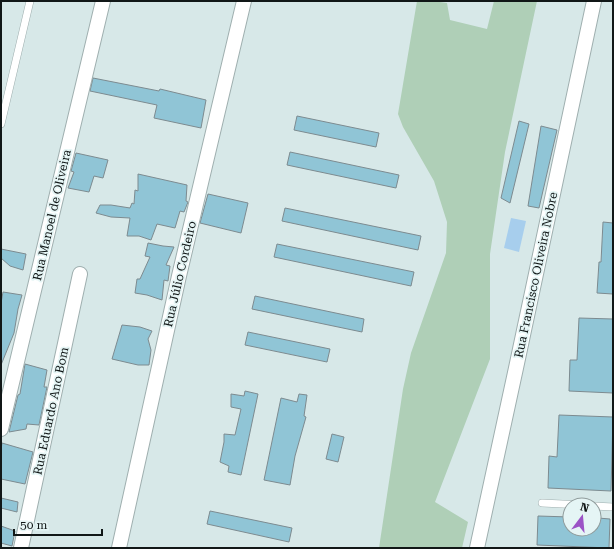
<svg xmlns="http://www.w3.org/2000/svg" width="614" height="549" viewBox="0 0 614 549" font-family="'Roboto Serif',serif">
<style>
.green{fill:#afcfb7}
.water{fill:#a7ceed}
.building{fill:#90c5d6;stroke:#7d8b90}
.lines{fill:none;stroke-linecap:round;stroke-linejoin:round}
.service-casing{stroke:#9fafaf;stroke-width:8}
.minor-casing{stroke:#9fafaf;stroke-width:16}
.service{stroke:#fff;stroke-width:7}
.minor{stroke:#fff;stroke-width:14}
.labels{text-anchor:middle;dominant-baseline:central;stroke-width:3.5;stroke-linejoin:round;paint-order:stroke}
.street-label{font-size:12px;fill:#111717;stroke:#e5f5f5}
</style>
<rect width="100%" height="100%" fill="#d7e8e8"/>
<path class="green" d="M417 1H433L447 3 450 20 487 29 494 1H537L505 152 490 254V359L435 502 468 522 462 548H379L403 389 411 353 446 253 447 222 434 181 403 127 398 114Z"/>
<path class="water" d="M511 218 526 221 519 252 504 248Z"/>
<g class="building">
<path d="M93 78 159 91 160 89 206 100 201 128 154 118 157 105 90 91Z"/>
<path d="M297 116 379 133 376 147 294 130Z"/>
<path d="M519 121 529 124 510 203 501 198Z"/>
<path d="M541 126 557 130 539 208 528 206Z"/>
<path d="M290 152 399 175 396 188 287 165Z"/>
<path d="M76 153 108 160 103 178 94 176 89 192 68 188 74 172 71 171Z"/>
<path d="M138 174 187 185 186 201 188 202 184 212 180 211 175 228 157 224 151 240 139 236H127L130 218 111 217 96 213 100 205H111L130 208 132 203 134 204 135 190 138 191Z"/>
<path d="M208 194 248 203 241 233 200 223Z"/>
<path d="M285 208 421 236 418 250 282 221Z"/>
<path d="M603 222 613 223V294L597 293 599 262H601Z"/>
<path d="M148 243 163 246 174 247 166 265 170 266 168 281 164 280 162 300 147 295 135 293 137 279H140L150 257 145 256Z"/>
<path d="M277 244 414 272 411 286 274 257Z"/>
<path d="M1 249 26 254 23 270 10 266 1 258Z"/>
<path d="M3 292 22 295 18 309 14 333 1 365V303Z"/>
<path d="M255 296 364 319 362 332 252 309Z"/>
<path d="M579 318 613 319V393L569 391 570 360H577Z"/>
<path d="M122 325 140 327 152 331 148 339 151 350 149 365H138L112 359Z"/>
<path d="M248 332 330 349 327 362 245 345Z"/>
<path d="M25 364 47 370 44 387H47L39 425 27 424 26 429 9 432 18 395 20 394Z"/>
<path d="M245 391 258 394 241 475 228 472 229 466 220 462 224 442V434L235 435 241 409 231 407V394L244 396Z"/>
<path d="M299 394 307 395 304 416 306 417 295 456 290 485 264 480 281 398 297 402Z"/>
<path d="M559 415 613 417 611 491 548 488 549 456 557 457Z"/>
<path d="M332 434 344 437 338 462 326 459Z"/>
<path d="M2 443 33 452 25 484 1 479V449Z"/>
<path d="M1 498 18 502 17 512 1 508Z"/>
<path d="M210 511 292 528 289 542 207 524Z"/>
<path d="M538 516 570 517 569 529H597L598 518 610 519 609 548 537 545Z"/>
<path d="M1 526 15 531 12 546 1 543Z"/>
</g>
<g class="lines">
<defs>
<g id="service">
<path d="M1 124 30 1"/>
<path d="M542 503 583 505"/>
<path d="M594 506 613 507"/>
</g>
<g id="minor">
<path d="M1 429 103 1"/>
<path d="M21 548 80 274"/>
<path d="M119 548 179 276 244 1"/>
<path d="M477 548 516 368 594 1"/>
</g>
</defs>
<use href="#service" class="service-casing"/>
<use href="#minor" class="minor-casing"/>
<use href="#service" class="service"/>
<use href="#minor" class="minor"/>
</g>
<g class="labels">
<g class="street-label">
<text transform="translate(52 215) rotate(-77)">Rua Manoel de Oliveira</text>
<text transform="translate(180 274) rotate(-77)">Rua Júlio Cordeiro</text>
<text transform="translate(536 275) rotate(-78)">Rua Francisco Oliveira Nobre</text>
<text transform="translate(51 411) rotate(-78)">Rua Eduardo Ano Bom</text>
</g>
</g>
<rect width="614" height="549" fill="none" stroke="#111717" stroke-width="4"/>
<g transform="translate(582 517) rotate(16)"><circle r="19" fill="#e5f5f5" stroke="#909c9c"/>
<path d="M0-3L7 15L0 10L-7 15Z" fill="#9b53c6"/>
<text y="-6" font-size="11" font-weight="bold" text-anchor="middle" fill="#111717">N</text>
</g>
<path d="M14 529v6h88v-6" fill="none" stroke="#111717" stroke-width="2"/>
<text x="20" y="529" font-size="12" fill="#111717" stroke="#e5f5f5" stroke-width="3" paint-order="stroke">50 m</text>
</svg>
